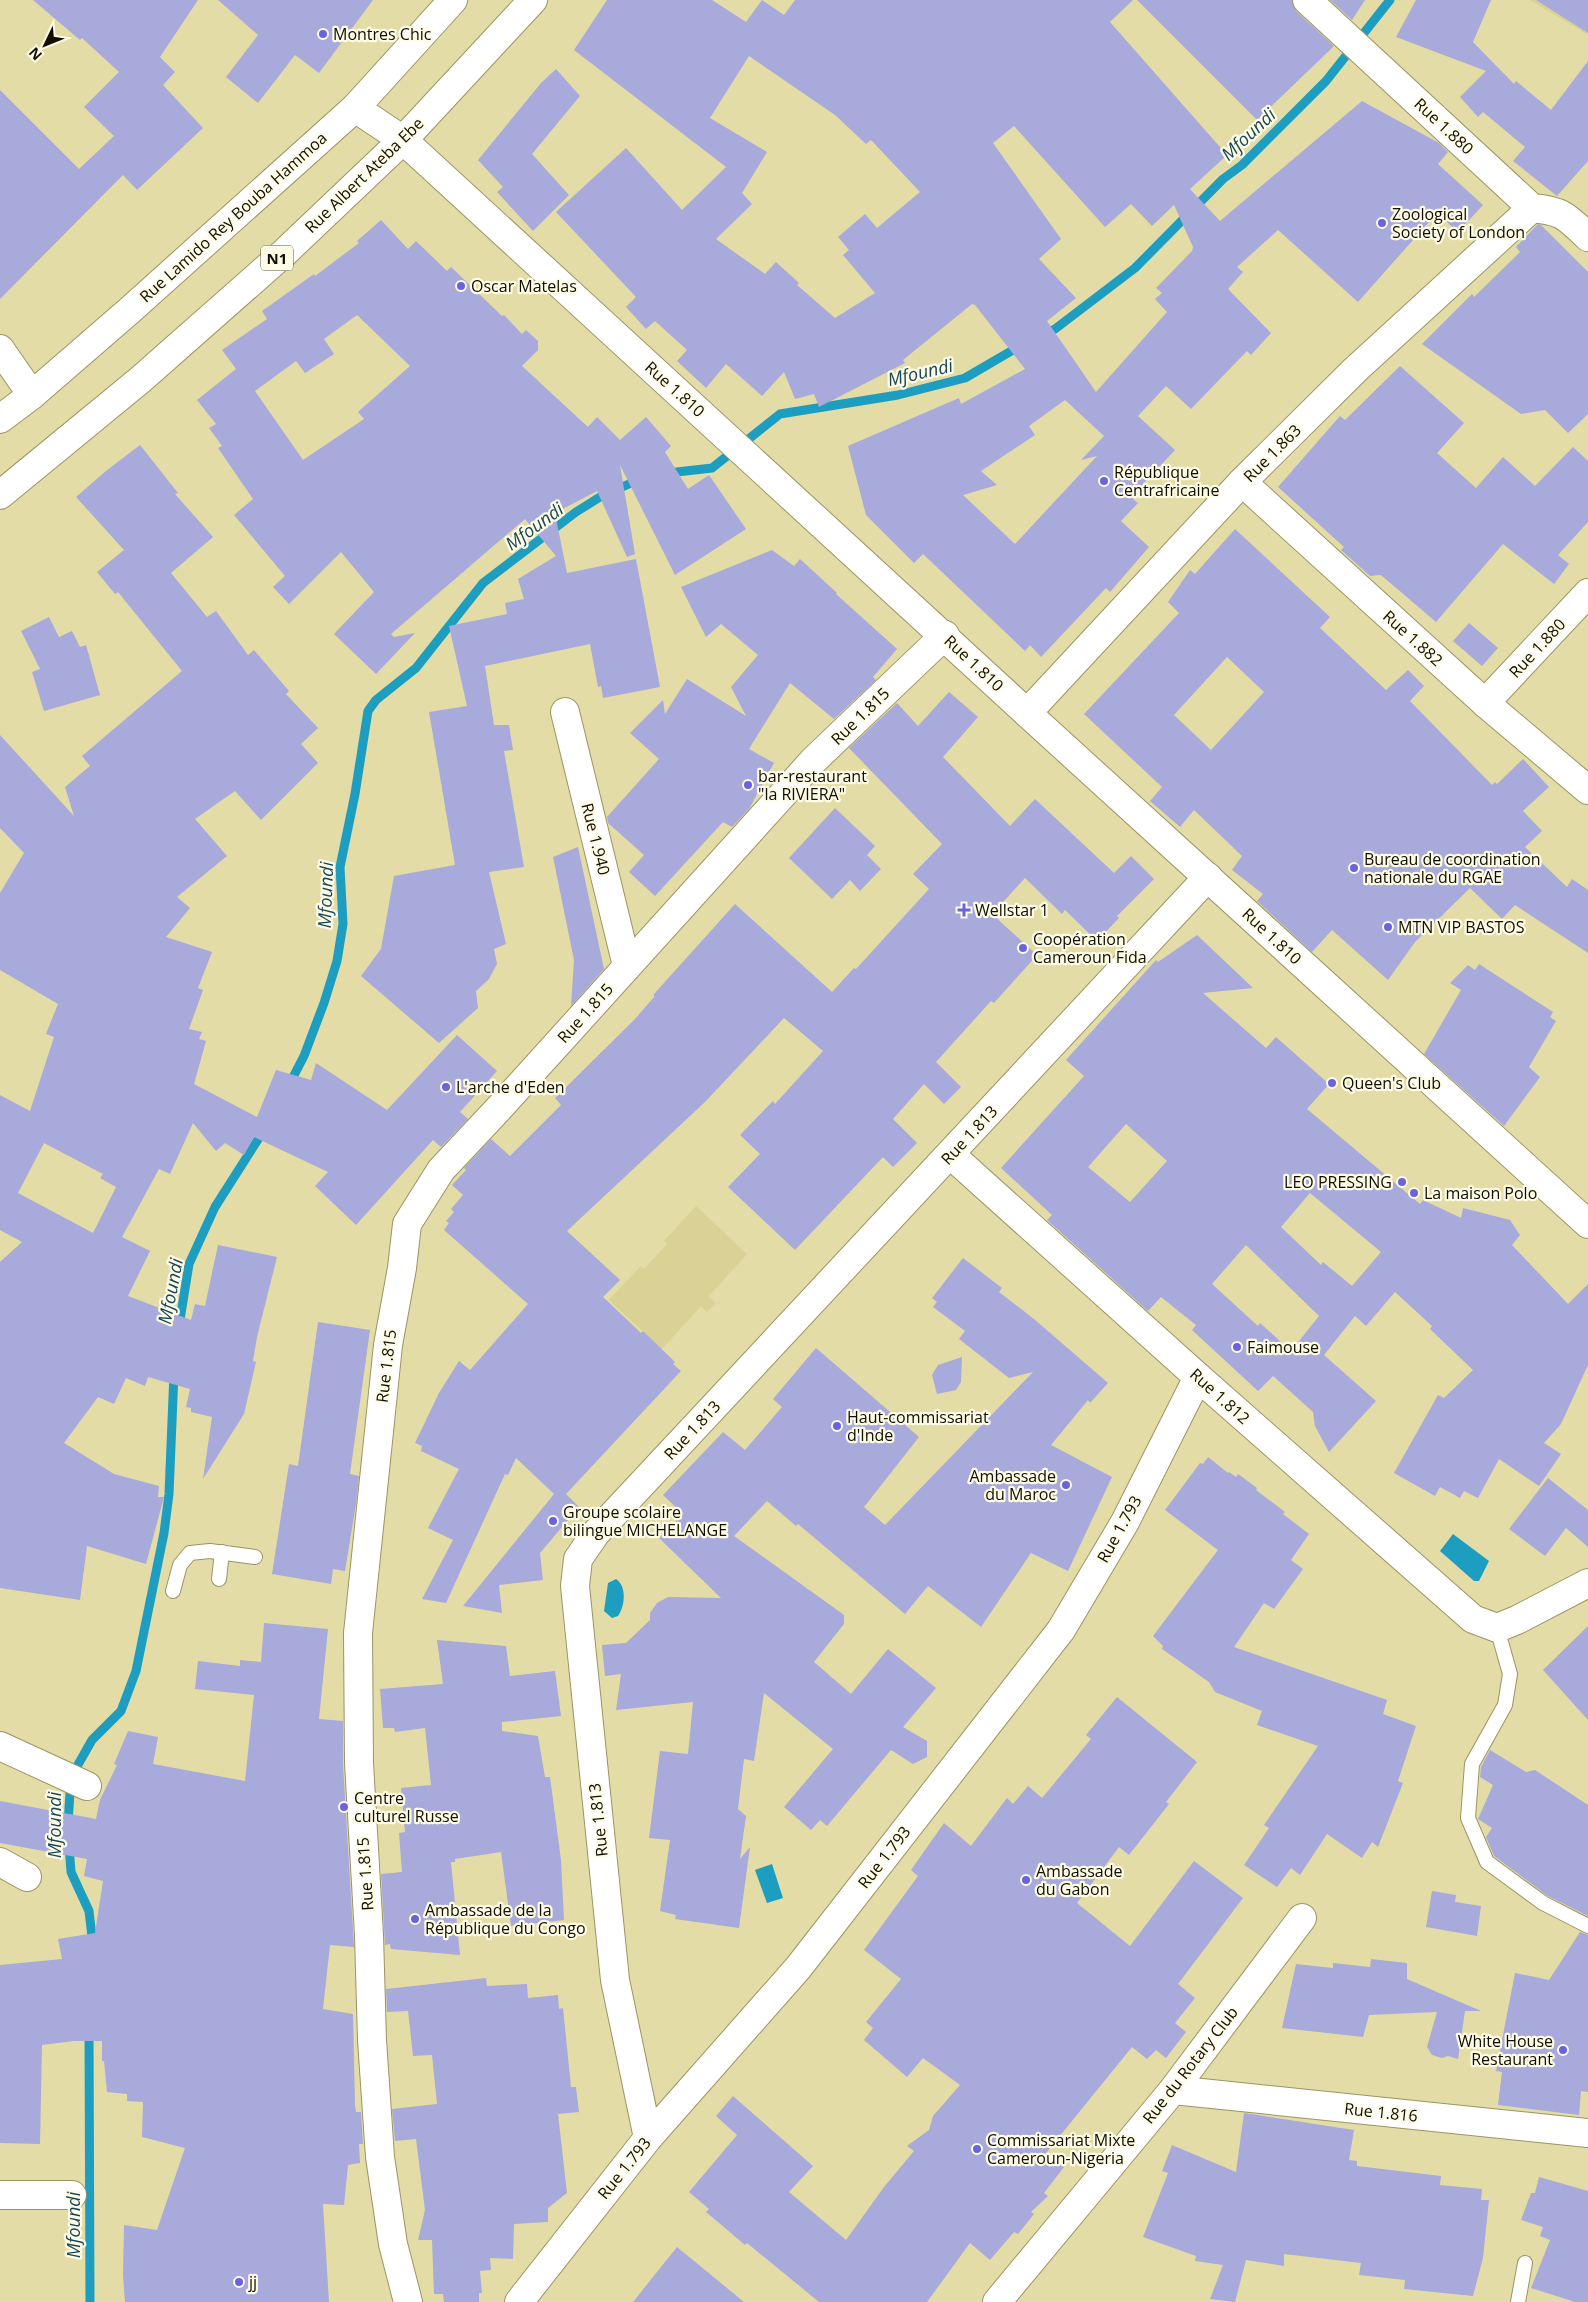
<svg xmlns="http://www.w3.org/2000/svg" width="1588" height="2302" viewBox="0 0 1588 2302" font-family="'Open Sans',sans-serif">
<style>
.built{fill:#d9d294}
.water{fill:#1d9ec1}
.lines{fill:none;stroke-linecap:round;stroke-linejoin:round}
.stream{stroke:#1d9ec1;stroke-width:9}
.building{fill:#a7aada;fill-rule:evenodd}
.service-casing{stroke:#9b9562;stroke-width:16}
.minor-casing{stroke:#9b9562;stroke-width:30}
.tertiary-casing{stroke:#9b9562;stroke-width:30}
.trunk-casing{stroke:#9b9562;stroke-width:30}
.service{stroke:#fff;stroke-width:14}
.minor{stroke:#fff;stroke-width:28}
.tertiary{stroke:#fff;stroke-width:28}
.trunk{stroke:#fff;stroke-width:28}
.poi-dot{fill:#6b63dd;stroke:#fefce7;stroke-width:2}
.labels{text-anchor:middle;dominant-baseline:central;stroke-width:4.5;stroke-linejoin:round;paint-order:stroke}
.shield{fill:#fefce7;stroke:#585545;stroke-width:1}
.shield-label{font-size:15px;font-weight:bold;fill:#110e00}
.poi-label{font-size:16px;fill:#110e00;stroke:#fefce7;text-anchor:start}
.street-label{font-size:16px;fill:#110e00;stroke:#fefce7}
.water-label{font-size:18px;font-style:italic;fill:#164757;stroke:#fefce7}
</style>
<rect width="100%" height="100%" fill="#e3dca7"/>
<g class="built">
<path d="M1530 0H1588V35Z"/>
<path d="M696 1206 747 1254 709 1296 716 1303 707 1312 701 1306 662 1349 609 1300 641 1266 644 1269 667 1244 664 1241Z"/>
</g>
<g class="water">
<path d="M1453 1534 1489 1561 1479 1581H1474L1440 1551Z"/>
<path d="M616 1579C627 1586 625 1606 618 1616L612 1618 604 1611 608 1583Z"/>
<path d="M772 1864 783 1898 767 1903 755 1870Z"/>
</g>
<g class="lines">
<g class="stream">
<path d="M1043 335 1055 329 1135 268 1223 179 1242 165 1326 81 1390 0"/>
<path d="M668 473 712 468 780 414 898 395 965 378 1020 346"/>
<path d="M289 1085 304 1056 324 1003 337 961 343 924 340 867 355 794 368 711 376 700 416 668 483 583 576 512 600 497 640 479"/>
<path d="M179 1326 189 1264 215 1207 264 1130"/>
<path d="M68 1824 71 1777 92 1740 121 1711 136 1671 164 1533 169 1494 174 1373"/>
<path d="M69 1845 71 1872 89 1911 93 1945"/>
<path d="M89 2030 90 2302"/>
</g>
</g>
<g class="building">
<path d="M33 0H198L160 57 175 72 163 85 203 128 137 190 123 175 0 299V90L79 169 114 136 84 107 119 72 82 38 80 40Z"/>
<path d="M218 0H373L319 73 295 55 258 103 226 77 258 35Z"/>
<path d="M607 0H712L746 22 762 0 784 15 795 0H1133L1110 22 1227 155 1190 189 1220 221 1362 101 1439 143 1448 152 1438 164 1483 205 1458 232 1437 213 1358 302 1278 230 1237 267 1243 272 1228 289 1271 333 1251 355 1247 351 1191 409 1166 386 1138 416 1175 450 1131 497 1138 503 1121 521 1149 547 1110 592 1106 588 1041 657 1030 645 1025 651 923 554 914 563 866 515 848 446 959 398 961 404 1025 369 975 305 972 304 903 360 905 363 819 407 814 394 795 399 784 372 762 396 726 364 706 388 677 361 687 350 655 321 646 329 626 307 636 297 556 212 626 148 682 210 726 167 574 50ZM749 56 835 115 866 144 871 140 920 192 877 228 865 214 838 237 849 250 843 255 875 293 835 318 797 285 799 283 776 262 765 274 716 239 752 204 742 193 767 152 710 118ZM1014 126 1105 227 1131 204 1152 226 1174 205 1193 247 1192 251 1156 288 1162 293 1155 299 1167 312 1096 392 1047 321 1076 298 1039 259 1061 239 993 143ZM1065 400 1104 436 1081 460 1097 456 1015 544 963 495 997 485 981 471 1035 435 1029 426Z"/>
<path d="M1137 0H1292L1296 11 1334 46 1257 120Z"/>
<path d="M1330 0H1365L1352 20Z"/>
<path d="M1416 0H1491L1473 42 1514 84 1516 81 1551 110 1588 61V161L1557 196 1513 161 1525 147 1483 112 1478 117 1460 97 1486 71 1396 37Z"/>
<path d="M1536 0H1588V33Z"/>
<path d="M556 69 580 96 532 154 569 195 533 231 497 192 503 187 478 160 541 83Z"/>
<path d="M381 220 408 249 416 241 447 271 451 267 502 316 504 315 522 334 526 330 538 341V350L522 366 588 427 597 417 620 440 646 417 671 446 665 452 688 489 709 475 746 529 675 575 620 465 635 554 627 557 597 491 555 513 567 573 636 559 660 687 603 698 601 686 598 687 590 644 485 666 494 725H509L513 750 504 751 524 867 489 872 506 944 494 949 497 964 489 979 476 991 478 1008 439 1043 361 976 381 949 394 876 455 865 429 712 467 706 449 626 507 614 505 603 524 599 518 579 556 556 525 519 391 634 394 637 415 633 376 674 334 634 374 592 341 552 289 604 273 587 285 576 234 515 253 499 218 448 222 446 209 428 216 424 197 400 236 369 222 350 267 319 262 311 314 274 315 276 359 243 357 241ZM357 315 410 366 358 412 364 419 303 460 255 391 296 361 305 373 334 354 324 339Z"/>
<path d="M1538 224 1541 225 1588 272V414L1568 433 1545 410 1521 414 1422 344 1472 294 1474 297 1520 252 1516 247Z"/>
<path d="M1400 366 1464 423 1437 453 1476 488 1503 457 1535 486 1573 447 1588 461V522L1558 555 1569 564 1554 584 1503 544 1436 622 1381 575 1370 576 1341 550 1344 547 1278 487 1340 416 1345 420Z"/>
<path d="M140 445 178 493 175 494 213 537 171 573 207 617 216 611 248 655 254 650 289 691 286 694 318 728 301 744 318 763 261 820 235 791 195 819 227 856 177 897 190 908 166 937 212 952 198 988 203 990 189 1029 202 1032 199 1039 206 1041 194 1084 257 1117 276 1070 311 1080 316 1063 387 1110 457 1035 497 1071 460 1112 468 1119 441 1147 433 1140 356 1225 315 1186 328 1172 254 1137 244 1155 225 1143 216 1151 193 1123 170 1174 159 1169 122 1237 150 1251 128 1296 191 1320 195 1304 205 1306 218 1245 277 1257 257 1337 253 1361 256 1362 244 1414 203 1479 212 1417 191 1412V1408L186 1407 190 1389 148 1377 145 1386 126 1378 114 1404 98 1397 64 1443 114 1474 159 1486 158 1497H164L146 1564 87 1546 80 1600 0 1588V1262L22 1242 0 1230V1095L30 1111 54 1037 46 1034 58 1004 0 970V893L24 853 0 828V735L74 816 65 787 90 766 82 756 182 671 118 592 115 594 97 572 124 550 76 497 106 471ZM44 1143 103 1174 100 1178 116 1187 93 1233 18 1193Z"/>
<path d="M1235 529 1330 617 1320 628 1386 690 1408 670 1424 686 1410 701 1492 785 1495 782 1497 784 1523 759 1549 787 1523 811 1542 831 1525 847 1567 887 1572 879 1588 890V953L1515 905 1502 919 1470 888 1415 942 1388 980 1332 930 1312 952 1257 901 1263 894 1232 870 1242 856 1194 810 1180 827 1150 801 1162 787 1084 714 1179 613 1168 602 1190 570 1195 574ZM1227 657 1264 692 1211 750 1174 715Z"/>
<path d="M772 550 794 566 800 559 837 593 836 594 897 649 873 677 876 680 834 719 790 683 749 749 774 763 749 809 732 827 723 822 655 896 629 872 644 855 608 823 607 817 659 759 630 733 663 700 665 714 687 679 746 716 731 687 758 655 721 624 706 637 681 587Z"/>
<path d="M49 617 59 637 72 631 80 647 86 645 100 695 44 711 32 672 40 669 21 631Z"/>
<path d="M1469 623 1498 648 1482 666 1453 641Z"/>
<path d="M949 692 978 717 943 757 1010 826 1035 799 1114 873 1131 856 1154 879 1117 916 1119 918 1097 941 1065 910 1062 914 1025 878 992 914 1037 955 994 1003 991 1001 936 1062 961 1087 944 1104 924 1084 893 1119 917 1143 893 1167 883 1157 795 1250 728 1187 760 1154 740 1135 773 1101 775 1104 823 1051 784 1018 705 1102 567 1231 620 1280 603 1297 641 1333 643 1331 675 1362 673 1364 681 1371 566 1494 579 1507 540 1553 543 1580 499 1585 502 1613 463 1606 554 1494 516 1458 508 1475 505 1474 446 1603 422 1599 453 1540 428 1528 459 1469 421 1451 422 1446 415 1443 439 1393 459 1361 470 1370 528 1304 444 1230 449 1223 446 1221 454 1212 451 1209 463 1195 452 1185 466 1170 464 1168 491 1139 510 1156 561 1105 555 1098 635 1019 654 997V994L735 904 832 992 854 968 856 969 929 889 913 874 942 844 849 748 897 703 918 726Z"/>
<path d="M835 808 875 846 867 855 881 869 860 891 850 880 832 899 789 858Z"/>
<path d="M578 847 604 969 571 1006 574 960 553 857Z"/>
<path d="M1197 935 1253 988 1203 993 1266 1048 1276 1037 1329 1084 1307 1109 1420 1204 1423 1200 1461 1218 1463 1208 1510 1220 1520 1235 1512 1245 1568 1304 1588 1284V1365L1561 1424 1544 1443 1561 1454 1539 1486 1499 1459 1478 1498 1464 1491 1460 1498 1440 1487 1435 1496 1394 1473 1438 1395 1444 1398 1473 1370 1430 1329 1432 1326 1395 1292 1366 1326 1355 1316 1324 1355 1376 1401 1329 1452 1315 1426 1313 1412 1273 1376 1258 1391 1192 1330 1196 1325 1161 1297 1148 1311 1047 1220 1052 1215 1001 1168 1084 1076 1066 1060 1156 960 1158 962ZM1126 1124 1167 1161 1130 1202 1088 1167ZM1310 1193 1381 1252 1352 1286 1323 1262 1321 1265 1281 1227ZM1246 1245 1319 1316 1291 1351 1260 1323 1258 1326 1212 1284Z"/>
<path d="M1479 964 1553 1012 1550 1017 1556 1021 1529 1067 1540 1077 1504 1126 1424 1054 1461 990 1450 983 1468 965 1475 970Z"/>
<path d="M963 1258 1002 1288 999 1292 1034 1319 1108 1383 1090 1403 1088 1400 1051 1445 1112 1477 1068 1571 1031 1553 981 1627 928 1586 905 1614 798 1524 796 1526 767 1501 734 1536 844 1615V1624L814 1662 851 1694 888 1649 936 1688 903 1727 927 1741V1757L913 1764 891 1750 827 1826 820 1820 811 1830 784 1807 833 1749 764 1693 754 1761 744 1759 738 1809 746 1816 740 1859 750 1847 739 1928 675 1919 676 1915 660 1911 670 1840 649 1838 660 1751 688 1754 693 1702 616 1710 621 1674 605 1676 602 1645 626 1643 650 1620V1613L657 1603 668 1597 721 1598 659 1538 683 1514 663 1495 723 1432 745 1450 782 1407 773 1399 816 1348 919 1437 864 1507 885 1525 1033 1372 1009 1378 959 1339 965 1331 933 1307 937 1302 932 1298Z"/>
<path d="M318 1322 370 1330 350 1474 359 1476 356 1504 345 1571 333 1569 331 1584 272 1574 289 1464 298 1466Z"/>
<path d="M962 1357 961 1382 956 1390 937 1394 932 1375 938 1365Z"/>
<path d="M1208 1457 1228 1473 1229 1472 1236 1477 1238 1474 1257 1488 1256 1490 1285 1512 1283 1514 1309 1534 1291 1560 1303 1569 1274 1609 1264 1603 1234 1647 1387 1700 1383 1714 1416 1726 1398 1781 1403 1783 1378 1847 1372 1842 1362 1858 1327 1834 1300 1875 1291 1868 1277 1887 1244 1865 1269 1828 1264 1825 1318 1746 1257 1725 1262 1711 1215 1692 1209 1682 1162 1649 1163 1646 1153 1636 1218 1550 1165 1510 1200 1463 1203 1464Z"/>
<path d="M1548 1478 1588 1510V1547L1566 1528 1545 1556 1509 1529Z"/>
<path d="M264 1623 328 1629 319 1719 343 1721V1764L354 1947 330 1945 323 2009 353 2014 355 2105 356 2112H361L363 2144H359L360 2163 348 2165 344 2205 323 2204 329 2302H125L123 2275 124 2225 157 2230 185 2148 142 2137 143 2102 127 2101V2094L107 2092 104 2061H102V2041H74L42 2045 40 2144 0 2143V1965L62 1959 58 1939 95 1933 103 1881 84 1876 87 1859 0 1843V1801L96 1819 100 1800 117 1765 114 1764 128 1731 158 1737 153 1764 245 1781 254 1695 195 1689 198 1661 240 1666V1660L261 1662Z"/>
<path d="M1588 1626V1720L1543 1670Z"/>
<path d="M437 1640 506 1646 510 1676 555 1671 561 1716 502 1722V1731L538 1736 545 1777H550L561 1860 564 1920 511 1926 501 1852 455 1859V1862H451L460 1955 391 1949 390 1944 385 1945 381 1874 402 1872 399 1833 405 1832 401 1788 431 1785 425 1728 395 1732 394 1728H383L380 1689 443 1684Z"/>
<path d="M1117 1697 1197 1762 1166 1802 1169 1804 1129 1855 1119 1847 1077 1903 1130 1946 1194 1861 1243 1898 1178 1984 1195 1998 1175 2023 1186 2032 1166 2058 1156 2050 1147 2059 1132 2047 1046 2153 1064 2167 1044 2193 1048 2196 1031 2212 1034 2214 1018 2234 1014 2232 990 2260 970 2243 927 2302H819L747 2243 745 2245 706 2212 709 2209 689 2192 737 2135 716 2116 733 2096 813 2166 789 2192 846 2240 884 2187 914 2151 907 2146 929 2130 933 2116 960 2085 923 2058 907 2077 864 2040 873 2028 866 2022 901 1979 864 1950 918 1876 911 1870 944 1823 971 1846 1007 1798 1013 1804 1028 1786 1042 1798 1091 1739 1086 1735Z"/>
<path d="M1490 1750 1526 1772 1535 1770 1588 1805V1916L1548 1896 1494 1856 1486 1837 1492 1828 1478 1819 1493 1785 1480 1777 1481 1767Z"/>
<path d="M1432 1891 1456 1895 1455 1902 1481 1906 1477 1936 1426 1927Z"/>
<path d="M1580 1932 1588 1935V2092L1581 2091 1579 2115 1498 2105 1502 2072 1496 2071 1515 1973 1549 1980Z"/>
<path d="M1371 1959 1407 1963V1979L1481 2011H1465L1458 2059 1448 2056 1442 2058 1432 2055 1427 2047 1437 2012 1369 2015 1363 2037 1282 2028 1296 1964 1333 1968V1963L1370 1967Z"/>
<path d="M486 1978 487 1986 527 1984 528 1998 558 1995 559 2009 563 2008 571 2087H576L579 2112 558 2114 567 2193 548 2208V2222L514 2224 513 2259 490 2258 491 2270 480 2271 482 2293H479V2302H444L443 2294H434L432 2240H418L425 2210 416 2139 395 2141 392 2109 437 2104 432 2055 413 2056 408 2011 387 2012 386 1989Z"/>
<path d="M1244 2113 1354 2130 1349 2160 1357 2161V2166L1441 2176 1440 2185 1482 2189 1481 2200H1489L1483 2258 1473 2296 1404 2289 1405 2280 1359 2275 1361 2263 1284 2254V2266L1246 2260 1235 2302 1210 2299 1223 2265 1195 2261 1196 2256 1143 2237 1168 2173 1162 2171 1172 2145 1236 2172Z"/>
<path d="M1539 2177 1588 2191V2302H1575L1531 2288 1550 2240 1540 2236 1543 2227 1521 2220 1531 2193H1535Z"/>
<path d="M677 2247 744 2302H633Z"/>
</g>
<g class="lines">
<defs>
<g id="service">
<path d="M219 1579 222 1552"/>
<path d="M173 1591 180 1565 190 1553 210 1551 255 1557"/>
<path d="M1497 1628 1510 1674 1505 1705 1472 1764 1468 1818 1487 1862 1543 1903 1588 1926"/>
<path d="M1518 2302 1525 2263"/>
</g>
<g id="minor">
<path d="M1307 0 1532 208C1563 211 1566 216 1588 237"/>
<path d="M0 349 32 395"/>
<path d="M1242 482 1485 703 1588 790"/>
<path d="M1485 703 1588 593"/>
<path d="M565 712 627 966"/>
<path d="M1027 713 1242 482 1355 370 1532 208"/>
<path d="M951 1155 1198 1377 1473 1619 1497 1628 1517 1620 1588 1583"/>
<path d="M0 1746 87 1786"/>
<path d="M0 1862 27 1877"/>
<path d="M1173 2090 1588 2133"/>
<path d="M648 2138 615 1980 575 1586 578 1559 596 1533 1208 877"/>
<path d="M0 2195H72"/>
<path d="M408 2302 393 2244 380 2157 372 2040 369 1935 359 1763 358 1633 388 1345 402 1268 407 1224 441 1170 502 1105 814 760 945 635"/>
<path d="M519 2302 648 2138 798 1968 1061 1630 1125 1522 1198 1377"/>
<path d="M997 2302 1173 2090 1302 1918"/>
</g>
<path id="tertiary" d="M355 108 403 140 1027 713 1588 1224"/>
<g id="trunk">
<path d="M0 419 32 395 129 311 355 108 453 0"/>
<path d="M0 495 140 380 284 253 403 140 533 0"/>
</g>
</defs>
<use href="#service" class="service-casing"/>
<use href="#minor" class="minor-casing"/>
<use href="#tertiary" class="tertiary-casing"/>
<use href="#trunk" class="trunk-casing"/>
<use href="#service" class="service"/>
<use href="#minor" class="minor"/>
<use href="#tertiary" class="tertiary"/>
<use href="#trunk" class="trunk"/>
</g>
<g class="poi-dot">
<circle cx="323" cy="34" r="5"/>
<circle cx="1382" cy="223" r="5"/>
<circle cx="461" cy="286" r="5"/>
<circle cx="1104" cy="481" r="5"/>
<circle cx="748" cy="785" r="5"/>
<circle cx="1354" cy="868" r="5"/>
<path d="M961.5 902.5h5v5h5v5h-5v5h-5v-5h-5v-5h5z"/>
<circle cx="1388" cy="927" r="5"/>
<circle cx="1023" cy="948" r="5"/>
<circle cx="1332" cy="1083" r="5"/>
<circle cx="446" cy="1087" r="5"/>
<circle cx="1402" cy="1182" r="5"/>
<circle cx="1414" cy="1193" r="5"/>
<circle cx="1237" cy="1347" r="5"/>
<circle cx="837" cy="1426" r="5"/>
<circle cx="1066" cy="1485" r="5"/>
<circle cx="553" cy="1521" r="5"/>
<circle cx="344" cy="1807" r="5"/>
<circle cx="1026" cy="1880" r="5"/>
<circle cx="415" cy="1919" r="5"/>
<circle cx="1563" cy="2050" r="5"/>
<circle cx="977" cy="2149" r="5"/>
<circle cx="239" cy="2282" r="5"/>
</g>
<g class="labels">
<rect class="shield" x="261" y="245.5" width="32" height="25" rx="4"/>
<g class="shield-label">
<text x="277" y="258">N1</text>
</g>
<g class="poi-label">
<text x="333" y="34">Montres Chic</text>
<text x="1392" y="214">Zoological<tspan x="1392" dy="18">Society of London</tspan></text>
<text x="471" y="286">Oscar Matelas</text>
<text x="1114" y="472">République<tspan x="1114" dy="18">Centrafricaine</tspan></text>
<text x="758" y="776">bar-restaurant<tspan x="758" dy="18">"la RIVIERA"</tspan></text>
<text x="1364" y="859">Bureau de coordination<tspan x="1364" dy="18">nationale du RGAE</tspan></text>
<text x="975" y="910">Wellstar 1</text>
<text x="1398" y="927">MTN VIP BASTOS</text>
<text x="1033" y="939">Coopération<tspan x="1033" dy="18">Cameroun Fida</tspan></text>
<text x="1342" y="1083">Queen's Club</text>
<text x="456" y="1087">L'arche d'Eden</text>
<text x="1392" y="1182" text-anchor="end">LEO PRESSING</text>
<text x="1424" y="1193">La maison Polo</text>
<text x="1247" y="1347">Faimouse</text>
<text x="847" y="1417">Haut-commissariat<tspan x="847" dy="18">d'Inde</tspan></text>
<text x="1056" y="1476" text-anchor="end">Ambassade<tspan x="1056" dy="18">du Maroc</tspan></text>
<text x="563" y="1512">Groupe scolaire<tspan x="563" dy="18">bilingue MICHELANGE</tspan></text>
<text x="354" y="1798">Centre<tspan x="354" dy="18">culturel Russe</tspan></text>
<text x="1036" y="1871">Ambassade<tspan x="1036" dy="18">du Gabon</tspan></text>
<text x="425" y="1910">Ambassade de la<tspan x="425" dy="18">République du Congo</tspan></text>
<text x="1553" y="2041" text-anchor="end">White House<tspan x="1553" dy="18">Restaurant</tspan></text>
<text x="987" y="2140">Commissariat Mixte<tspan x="987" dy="18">Cameroun-Nigeria</tspan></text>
<text x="249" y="2282">jj</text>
</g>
<g class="street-label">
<text transform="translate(1444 126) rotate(43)">Rue 1.880</text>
<text transform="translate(364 175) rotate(-44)">Rue Albert Ateba Ebe</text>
<text transform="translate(233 217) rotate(-42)">Rue Lamido Rey Bouba Hammoa</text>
<text transform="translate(675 389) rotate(42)">Rue 1.810</text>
<text transform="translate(1272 453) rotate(-45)">Rue 1.863</text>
<text transform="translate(1413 638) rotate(42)">Rue 1.882</text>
<text transform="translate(1537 648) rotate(-47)">Rue 1.880</text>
<text transform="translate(974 663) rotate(43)">Rue 1.810</text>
<text transform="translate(860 716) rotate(-44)">Rue 1.815</text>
<text transform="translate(596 839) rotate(76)">Rue 1.940</text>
<text transform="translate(1272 936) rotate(43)">Rue 1.810</text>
<text transform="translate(585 1013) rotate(-48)">Rue 1.815</text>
<text transform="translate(969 1135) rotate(-47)">Rue 1.813</text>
<text transform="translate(386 1366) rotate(-83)">Rue 1.815</text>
<text transform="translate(1220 1396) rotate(42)">Rue 1.812</text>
<text transform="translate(692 1430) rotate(-47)">Rue 1.813</text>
<text transform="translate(1119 1529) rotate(-61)">Rue 1.793</text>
<text transform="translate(598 1820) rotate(-96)">Rue 1.813</text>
<text transform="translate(884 1857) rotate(-52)">Rue 1.793</text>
<text transform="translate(365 1874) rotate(-94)">Rue 1.815</text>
<text transform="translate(1190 2065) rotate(-52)">Rue du Rotary Club</text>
<text transform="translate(1381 2112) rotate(6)">Rue 1.816</text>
<text transform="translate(624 2168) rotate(-51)">Rue 1.793</text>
</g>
<g class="water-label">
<text transform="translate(1248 134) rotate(-43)">Mfoundi</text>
<text transform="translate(920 372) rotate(-13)">Mfoundi</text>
<text transform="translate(534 526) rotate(-36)">Mfoundi</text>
<text transform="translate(325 895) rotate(-88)">Mfoundi</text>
<text transform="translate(170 1291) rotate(-79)">Mfoundi</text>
<text transform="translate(54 1825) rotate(-90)">Mfoundi</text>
<text transform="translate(73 2225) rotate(-90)">Mfoundi</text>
</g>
</g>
<g transform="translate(45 45) rotate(227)" stroke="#fefce7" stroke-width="4" paint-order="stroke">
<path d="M0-4L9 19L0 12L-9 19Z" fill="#110e00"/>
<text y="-8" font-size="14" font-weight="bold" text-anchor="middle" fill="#110e00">N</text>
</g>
</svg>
